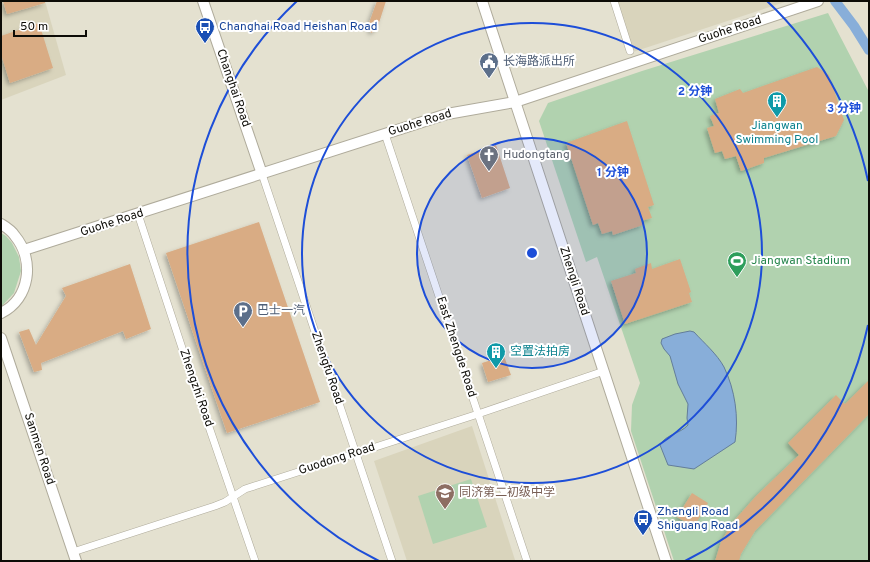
<svg xmlns="http://www.w3.org/2000/svg" width="870" height="562" viewBox="0 0 870 562" font-family="Overpass,'Noto Sans SC',sans-serif">
<style>
.built{fill:#d9d4bc}
.green{fill:#b1d2af}
.water{fill:#88aed9;stroke:#637d9a}
.lines{fill:none;stroke-linecap:round;stroke-linejoin:round}
.canal{stroke:#88aed9;stroke-width:10}
.building{fill:#d9ac84;filter:url(#shadow)}
.street-casing{stroke:#afab9b;stroke-width:8}
.secondary-casing{stroke:#afab9b;stroke-width:12}
.street{stroke:#fff;stroke-width:7}
.secondary{stroke:#fff;stroke-width:10}
.ring{fill:none;stroke:#1d4ed8;stroke-width:2}
.labels{text-anchor:middle;dominant-baseline:central;stroke-width:4;stroke-linejoin:round;paint-order:stroke}
.transit-label{font-size:12px;fill:#164399;stroke:#fff;text-anchor:start}
.street-label{font-size:12px;fill:#0d0c07;stroke:#fff}
.service-label{font-size:12px;fill:#4e5e75;stroke:#fff;text-anchor:start}
.culture-label{font-size:12px;fill:#0d838f;stroke:#fff}
.worship-label{font-size:12px;fill:#5b616d;stroke:#fff;text-anchor:start}
.leisure-label{font-size:12px;fill:#27864d;stroke:#fff;text-anchor:start}
.education-label{font-size:12px;fill:#785e54;stroke:#fff;text-anchor:start}
.centre{fill:#1d4ed8;stroke:#fff;stroke-width:2}
.ring-label{font-size:12px;text-anchor:middle;font-weight:bold;fill:#1d4ed8;stroke:#fff;stroke-width:4;stroke-linejoin:round;paint-order:stroke}
</style>
<defs>
<filter id="shadow"><feDropShadow dx="-2.5" dy="2.5" stdDeviation="2" flood-color="#0004"/></filter>
</defs>
<rect width="100%" height="100%" fill="#e4e1d0"/>
<g class="built">
<path d="M1 1H45L66 75 1 100Z"/>
<path d="M616 1H788L633 52Z"/>
<path d="M472 426 515 560 511 561H407L374 461Z"/>
</g>
<g class="green">
<path d="M828 13 869 92V561H674L631 431 632 405 640 383 597 257 586 262 539 121 548 103 642 71Z"/>
<path d="M1 233 6 236 12 243 19 257 21 271 14 293 1 307Z"/>
<path d="M471 479 487 527 433 544 418 496Z"/>
</g>
<path class="water" d="M690 331 694 332C704 343 717 354 724 367 735 390 739 417 735 442L694 469 668 465 660 445C666 434 680 434 688 425L687 418 688 404 678 384 670 356 664 349 661 343 662 339 675 334Z"/>
<g class="lines">
<path class="canal" d="M835 1 854 26 869 50"/>
</g>
<g class="building">
<path d="M3 1H45V3L7 14Z"/>
<path d="M377 1H386L377 29 371 33 369 23Z"/>
<path d="M39 23 53 68 10 83 1 54V36Z"/>
<path d="M817 67 829 75 844 120 836 136 764 158V163L741 171 736 156 725 159 722 151 715 153 707 128 714 126 710 116 719 113 715 99 740 89 743 93Z"/>
<path d="M627 121 654 205 648 207 652 218 641 221 643 225 613 235 612 231 602 234 598 223 593 225 566 143Z"/>
<path d="M496 145 510 188 482 198 467 155Z"/>
<path d="M259 222 320 402 227 433 166 253Z"/>
<path d="M680 259 691 292 689 293 692 302 625 324 611 281 636 273 635 269 651 263 652 269Z"/>
<path d="M130 264 151 329 126 339 123 331 41 363 42 370 34 372 19 332 29 329 36 345 66 296 62 288Z"/>
<path d="M504 356 511 375 488 382 482 363Z"/>
<path d="M869 380V414L755 531 741 554 739 561H715L721 542 732 523 756 496 799 455 788 443 836 395 845 404Z"/>
<path d="M692 493 708 503 694 527 677 517Z"/>
</g>
<g class="lines">
<defs>
<g id="street">
<path d="M614 1 630 51"/>
<path d="M385 134 527 561"/>
<path d="M262 174 392 561"/>
<path d="M138 214 184 354 255 561"/>
<path d="M73 552 215 506 225 502 245 489 478 414 604 371"/>
</g>
<g id="secondary">
<path d="M203 1 262 174"/>
<path d="M482 1 666 561"/>
<path d="M1 224C6 227 12 231 15 236 35 260 30 299 1 313"/>
<path d="M24 250 447 114 515 102 818 1"/>
<path d="M1 338 76 561"/>
</g>
</defs>
<use href="#street" class="street-casing"/>
<use href="#secondary" class="secondary-casing"/>
<use href="#street" class="street"/>
<use href="#secondary" class="secondary"/>
</g>
<circle cx="532" cy="253" r="115" fill="#1d4ed8" fill-opacity=".12"/>
<g class="ring">
<circle cx="532" cy="253" r="115"/>
<circle cx="532" cy="253" r="230"/>
<path d="M868 325A344 344 0 0 1 685 561M379 561A344 344 0 0 1 297 1M767 1A344 344 0 0 1 868 181"/>
</g>
<defs>
<symbol id="bus-pin" viewBox="-11 -11 22 30"><path d="M0 17L-7.5 6A9.5 9.5 0 1 1 7.5 6Z" fill="#1a4fb4" stroke="#fff"/><path d="M-5-6H5V4H4V6H2V4H-2V6H-4V4H-5ZM-3.5-4V0h7V-4ZM-3.5 1.2v1.5H-2V1.2ZM2 1.2v1.5H3.5V1.2Z" fill="#fff"/></symbol>
<symbol id="civic-pin" viewBox="-11 -11 22 30"><path d="M0 17L-7.5 6A9.5 9.5 0 1 1 7.5 6Z" fill="#5c6f8a" stroke="#fff"/><path d="M-.6-6.5H3V-4.5H.6V-3L4-1V1h2V6H-6V1h2V-1L-.6-3ZM-1.2 2.5V6h2.4V2.5Z" fill="#fff"/></symbol>
<symbol id="building-pin" viewBox="-11 -11 22 30"><path d="M0 17L-7.5 6A9.5 9.5 0 1 1 7.5 6Z" fill="#0f9aa8" stroke="#fff"/><path d="M-4-6H4V6H1V3H-1V6H-4ZM-2.5-4.3h1.7v1.8h-1.7ZM.8-4.3h1.7v1.8H.8ZM-2.5-1h1.7V.8h-1.7ZM.8-1h1.7V.8H.8Z" fill="#fff"/></symbol>
<symbol id="church-pin" viewBox="-11 -11 22 30"><path d="M0 17L-7.5 6A9.5 9.5 0 1 1 7.5 6Z" fill="#6b7280" stroke="#fff"/><path d="M-1.2-6h2.4v3.5h3.3v2.4h-3.3V6h-2.4V-.1h-3.3v-2.4h3.3Z" fill="#fff"/></symbol>
<symbol id="stadium-pin" viewBox="-11 -11 22 30"><path d="M0 17L-7.5 6A9.5 9.5 0 1 1 7.5 6Z" fill="#2e9e5b" stroke="#fff"/><path d="M0-5a6.5 5 0 1 0 0 10a6.5 5 0 1 0 0-10ZM-3.5-1.8h7v3.6h-7Z" fill="#fff"/></symbol>
<symbol id="parking-pin" viewBox="-11 -11 22 30"><path d="M0 17L-7.5 6A9.5 9.5 0 1 1 7.5 6Z" fill="#5c6f8a" stroke="#fff"/><path d="M-3.5-5.5H1a3.5 3.5 0 0 1 0 7H-1V5.5H-3.5ZM-1-3.4V-.6H.8a1.4 1.4 0 0 0 0-2.8Z" fill="#fff"/></symbol>
<symbol id="school-pin" viewBox="-11 -11 22 30"><path d="M0 17L-7.5 6A9.5 9.5 0 1 1 7.5 6Z" fill="#8d6e63" stroke="#fff"/><path d="M0-5L7-2L0 1L-7-2ZM-4 1L0 2.5L4 1V4Q0 6-4 4Z" fill="#fff"/></symbol>
</defs>
<g fill-rule="evenodd">
<use href="#bus-pin" x="194" y="16" width="22" height="30"/>
<use href="#civic-pin" x="478" y="51" width="22" height="30"/>
<use href="#building-pin" x="766" y="90" width="22" height="30"/>
<use href="#church-pin" x="478" y="144" width="22" height="30"/>
<use href="#stadium-pin" x="726" y="250" width="22" height="30"/>
<use href="#parking-pin" x="232" y="300" width="22" height="30"/>
<use href="#building-pin" x="485" y="341" width="22" height="30"/>
<use href="#school-pin" x="434" y="482" width="22" height="30"/>
<use href="#bus-pin" x="632" y="508" width="22" height="30"/>
</g>
<g class="labels">
<g class="transit-label">
<text x="219" y="27">Changhai Road Heishan Road</text>
<text x="657" y="512">Zhengli Road<tspan x="657" dy="14">Shiguang Road</tspan></text>
</g>
<g class="street-label">
<text transform="translate(730 30) rotate(-18)">Guohe Road</text>
<text transform="translate(233 88) rotate(71)">Changhai Road</text>
<text transform="translate(420 123) rotate(-17)">Guohe Road</text>
<text transform="translate(112 223) rotate(-18)">Guohe Road</text>
<text transform="translate(574 281) rotate(72)">Zhengli Road</text>
<text transform="translate(456 347) rotate(72)">East Zhengde Road</text>
<text transform="translate(327 368) rotate(71)">Zhengfu Road</text>
<text transform="translate(196 388) rotate(71)">Zhengzhi Road</text>
<text transform="translate(39 449) rotate(72)">Sanmen Road</text>
<text transform="translate(337 459) rotate(-18)">Guodong Road</text>
</g>
<g class="service-label">
<text x="503" y="62">长海路派出所</text>
<text x="257" y="311">巴士一汽</text>
</g>
<g class="culture-label">
<text x="777" y="126">Jiangwan<tspan x="777" dy="14">Swimming Pool</tspan></text>
<text x="510" y="352" text-anchor="start">空置法拍房</text>
</g>
<g class="worship-label">
<text x="503" y="155">Hudongtang</text>
</g>
<g class="leisure-label">
<text x="751" y="261">Jiangwan Stadium</text>
</g>
<g class="education-label">
<text x="459" y="493">同济第二初级中学</text>
</g>
</g>
<circle cx="532" cy="253" r="6" class="centre"/>
<g class="ring-label">
<text x="695" y="95">2 分钟</text>
<text x="844" y="112">3 分钟</text>
<text x="613" y="176">1 分钟</text>
</g>
<rect width="870" height="562" fill="none" stroke="#0d0c07" stroke-width="4"/>
<path d="M14 30v6h72v-6" fill="none" stroke="#0d0c07" stroke-width="2"/>
<text x="20" y="30" font-size="12" fill="#0d0c07" stroke="#ffffff" stroke-width="3" paint-order="stroke">50 m</text>
</svg>
